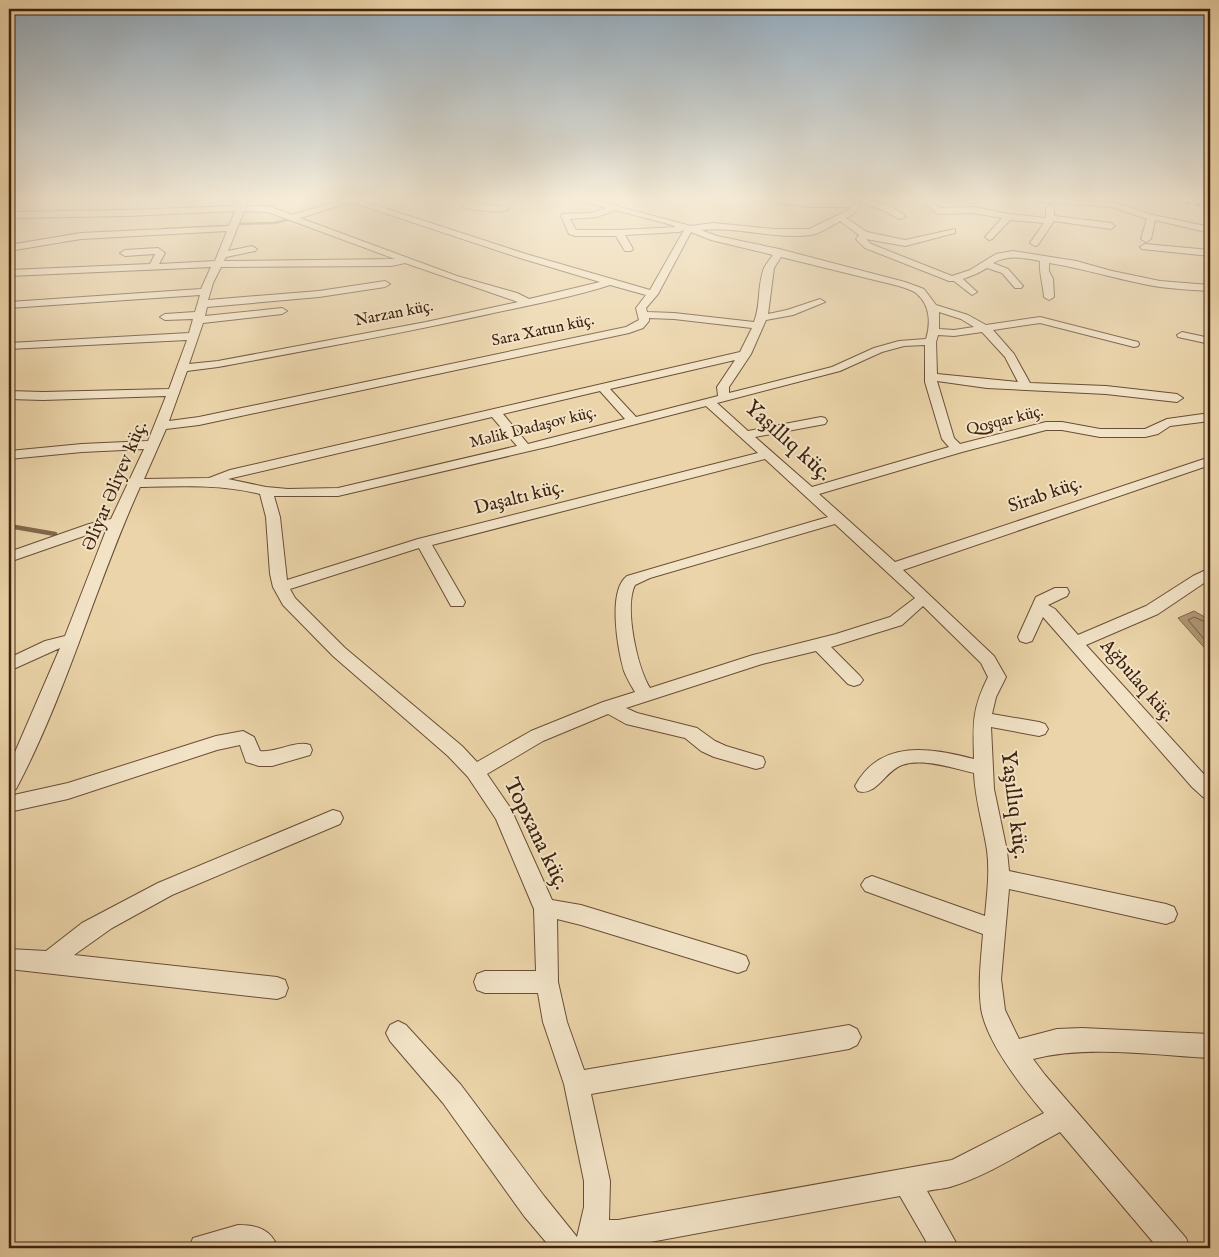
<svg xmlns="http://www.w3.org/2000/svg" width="1219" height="1257" viewBox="0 0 1219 1257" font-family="'IM FELL English',serif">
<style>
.water{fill:#b09775;stroke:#82684c}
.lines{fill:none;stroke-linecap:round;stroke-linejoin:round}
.shore{stroke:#775c42;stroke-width:1}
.stream-far1{stroke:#82684c;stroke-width:2.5}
.stream{stroke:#82684c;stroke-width:4.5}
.street-casing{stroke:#694e36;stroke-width:2}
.street{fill:#f2e3c7;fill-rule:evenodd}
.rail{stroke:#3e220f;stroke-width:2;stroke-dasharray:5 5;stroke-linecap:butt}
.labels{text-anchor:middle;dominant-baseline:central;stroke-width:4;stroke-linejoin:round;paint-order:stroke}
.far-street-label{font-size:16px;fill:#3e220f;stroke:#f2e3c7}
.street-label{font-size:19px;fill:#3e220f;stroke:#f2e3c7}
.near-street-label{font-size:22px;fill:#3e220f;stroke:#f2e3c7}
</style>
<rect width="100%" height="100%" fill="#ebd4a9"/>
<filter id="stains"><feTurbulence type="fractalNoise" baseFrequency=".004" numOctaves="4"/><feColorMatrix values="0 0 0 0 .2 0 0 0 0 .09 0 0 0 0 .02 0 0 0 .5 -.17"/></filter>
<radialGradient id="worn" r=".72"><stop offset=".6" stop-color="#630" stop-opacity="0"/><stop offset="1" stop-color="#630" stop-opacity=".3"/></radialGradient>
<path class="water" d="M1194 611 1210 620V654L1178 618Z"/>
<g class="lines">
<path class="shore" d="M1210 624 1194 617 1188 620 1210 646"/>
<g class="stream-far1">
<path d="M240 224 275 223 290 219"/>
<path d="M163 229 227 226"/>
</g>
<path class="stream" d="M9 526 55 534"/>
<defs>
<g id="street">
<path d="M240 199H248L246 206H269L292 215 345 199H357L526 254 650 290 684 230 679 232 625 235 633 249 631 251H625L616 236H575L569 234 561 216 562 214 591 213 607 208 579 201 578 199H590L691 226 713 223 774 229H809L847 211 851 207H810L759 201 755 199 851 201 853 199C870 199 894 205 906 217L899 219 883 210 859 203C859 211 853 215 846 218L867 232 905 240 955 229V233L905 246 866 239 871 244 952 276 970 270 996 254 1013 251 1076 261 1112 271 1160 281 1210 285V291C1193 290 1176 289 1160 287 1122 281 1087 269 1049 263V271L1053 279 1054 297 1049 300 1044 297C1043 284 1039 273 1040 261 1023 258 1009 254 993 263L1008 269 1023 286 1021 288H1015L1002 273 987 268 976 274 963 279 977 292 972 295 954 281H949L865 248 856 239 859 235 840 221C831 226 821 233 811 235 775 240 738 226 701 230L717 236 779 249 905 282 924 289 936 305 968 315 986 325 1040 317 1138 342 1139 344 1138 346 1134 347 1040 323 993 330 1014 354 1030 383 1106 386 1177 394 1183 398 1177 402 1106 394 987 388 937 381 954 438 960 444 1046 422H1062L1100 429H1145L1167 419 1210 413V421L1170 426 1158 434 1145 437H1100L1062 430H1046L962 452 819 494 895 562 1210 457V465L903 570 994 656 1006 677 996 697 992 714 1039 722 1045 724 1048 729 1045 734 1039 736 991 727 994 789 1007 851 1009 871 1166 904 1174 907 1177 914 1174 921 1166 924 1009 889 1001 979 1005 1010 1019 1039 1057 1029 1082 1028 1210 1034V1058C1154 1055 1087 1045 1033 1059L1045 1075 1186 1238 1190 1248H1158L1060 1132C1026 1150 991 1174 953 1186 945 1189 936 1189 927 1191L959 1248H930L900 1196 618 1248H551L524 1216 443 1103 390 1041 386 1033 390 1025 398 1021 406 1025 461 1085 544 1196 577 1237 584 1207V1181L564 1084 543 1022 538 993H485L477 990 474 982 477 974 485 971H536L534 909 496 819 468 777 448 756 333 656 283 605 273 587 270 574 266 517 260 494C220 484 180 486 140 487 95 586 67 693 16 789L9 791V766L60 648 9 671V658L45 641 65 636 107 528 9 562V552L89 524 111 519 144 449 82 452 9 459V451L82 444 148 441 166 396 43 400 9 399V391L43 392 169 389 187 340 9 349V343L189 333 193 319 165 320 160 317 165 314 195 312 200 295 9 308V302L201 289 211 267 9 276V270L150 264 155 254 125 256 120 253 125 250 158 248 165 253 159 264 215 261 227 231 81 239 9 251V245L81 233 229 226 235 211 127 216 9 218V212L127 210 237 206ZM351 202 520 258 600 282 529 299 517 293 457 276 300 218ZM615 210 672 225 676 227 619 230H576L570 219 597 217ZM244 211 268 212 395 259 224 261 226 257 255 251 257 249 252 246 228 251ZM691 232 711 240 773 255C770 259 766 264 764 268 757 286 761 305 754 322L674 313 647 312 646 308 658 294ZM781 257 899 286C904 288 913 290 917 294 930 305 931 323 926 339L899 341 874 348 832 367 729 393V387L751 354 766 320 793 315 825 302 820 299 787 310 768 314 774 268ZM405 263 518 302 426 322 218 361 189 364 203 323 282 314 287 311 282 308 205 316 207 307 319 297 385 287 390 284 385 281 319 291 208 300 213 283 221 267 391 266ZM610 285 646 295 636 308 639 320 626 327 199 417 169 421 187 371 218 367C309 350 399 334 489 314 530 305 570 298 610 285ZM939 312 961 319 974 327 954 330 939 329ZM649 318 674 319 752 328 740 352 230 470 209 478 144 479 166 429 199 425 629 333 643 328 649 321ZM982 332 1005 357 1018 382 937 374 936 342 938 335 954 336ZM925 345V382L942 439 949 447 812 487 755 437 825 424 827 421 825 418 821 417 748 431 717 403 840 371 882 352 904 346ZM735 360 717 387 718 396 636 417 610 389ZM600 391 625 419 528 444 503 414ZM706 406 758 453 418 539 287 580 280 517 274 496H338L551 446ZM492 417 517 446 338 488 288 489 266 487 228 479ZM765 459 828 517 627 576C607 591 618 650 624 671 627 679 631 685 635 692L603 702 531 731 477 762 462 746 345 648 295 598 290 589 419 548 451 606H463L465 602 432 545ZM835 524 915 598 890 617 836 634 753 655 650 688C637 667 624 607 635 585L650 578ZM923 606 981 663 988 677C972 709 973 724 974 759 931 748 881 738 855 786L858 791C876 797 885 771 902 765 924 758 952 768 974 773 975 799 983 824 987 850 990 872 987 894 985 916L872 876 865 879 861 885 865 891 983 934C981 959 978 983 981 1008 986 1042 1022 1087 1044 1113L952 1160 618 1220H609L610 1181 591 1094 849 1049 857 1045 861 1037 857 1029 849 1025 584 1070 567 1022 558 982 557 919 581 925 738 973 746 970 749 963 746 956 738 953 581 905 552 900 511 809 487 774 543 741 608 714 626 724 685 738 701 751 714 757 756 769 763 767 765 762 763 757 726 746 715 741 697 728 637 713 626 708 762 664 816 651 848 684 854 686 860 684 863 680 860 676 831 647 902 625Z"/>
<path d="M505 199H513L507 210 500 212 467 209 463 206 467 203 500 206Z"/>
<path d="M912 199C923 198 932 200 940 208L974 207 1008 214 1046 218V208L1050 205 1054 208V216L1111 223 1115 226 1111 229 1054 221 1038 245 1035 246 1030 243 1044 223 1010 220 992 239 989 240 985 237 1002 218 974 213 938 214 928 206Z"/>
<path d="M1028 199H1060L1113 202 1149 214 1210 227V233L1155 220 1151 239 1146 242 1141 239 1147 219 1112 207 1032 201Z"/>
<path d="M1145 244 1210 250V256L1142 249 1140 247Z"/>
<path d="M1182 332 1210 338V344L1178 337 1177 335Z"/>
<path d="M1210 568V579L1158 614 1086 645 1210 781V800L1203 797 1192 787 1043 617 1032 641 1026 643 1020 641 1018 637 1036 597 1055 588H1067L1069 592 1067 596 1048 605 1055 609 1078 635 1146 606 1193 576Z"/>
<path d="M243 731 254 737 260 751C277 753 295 740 310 745L312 750 310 755 272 766H259L246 762 240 745 217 750 68 799 9 812V796L68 783 216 736Z"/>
<path d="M333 810 340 812 343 818 340 824 172 895 112 928 74 955 277 977 285 980 288 988 285 996 277 999 9 969V949L46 951 82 923 158 883Z"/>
<path d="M238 1225C257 1225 271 1229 278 1248H189L193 1238Z"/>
</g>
</defs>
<use href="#street" class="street-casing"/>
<use href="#street" class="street"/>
<path class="rail" d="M1166 199 1210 207"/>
</g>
<linearGradient id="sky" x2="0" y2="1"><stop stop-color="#91a8ba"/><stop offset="0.53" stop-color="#f6ecd8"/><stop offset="1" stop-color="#f6ecd8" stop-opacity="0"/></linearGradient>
<rect width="1219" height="375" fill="url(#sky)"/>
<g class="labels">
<g class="far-street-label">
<text transform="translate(394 314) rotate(-11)">Narzan küç.</text>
<text transform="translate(543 331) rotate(-12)">Sara Xatun küç.</text>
<text transform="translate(1005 421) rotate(-14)">Qoşqar küç.</text>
<text transform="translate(533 428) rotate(-14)">Məlik Dadaşov küç.</text>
</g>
<g class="street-label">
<text transform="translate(115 486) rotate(-67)">Əliyar Əliyev küç.</text>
<text transform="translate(1045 495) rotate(-19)">Sirab küç.</text>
<text transform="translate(519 498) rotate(-14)">Daşaltı küç.</text>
<text transform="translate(1137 681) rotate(49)">Ağbulaq küç.</text>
</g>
<g class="near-street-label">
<text transform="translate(788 441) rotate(42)">Yaşıllıq küç.</text>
<text transform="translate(1014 805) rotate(83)">Yaşıllıq küç.</text>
<text transform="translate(536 834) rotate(64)">Topxana küç.</text>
</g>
</g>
<rect width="1219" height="1257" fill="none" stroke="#ebd4a9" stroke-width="30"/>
<rect x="10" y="10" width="1199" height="1237" fill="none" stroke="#3e220f" stroke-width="2.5"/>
<rect x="15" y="15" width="1189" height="1227" fill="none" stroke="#3e220f"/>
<rect width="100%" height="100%" filter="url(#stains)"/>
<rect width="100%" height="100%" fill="url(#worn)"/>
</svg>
